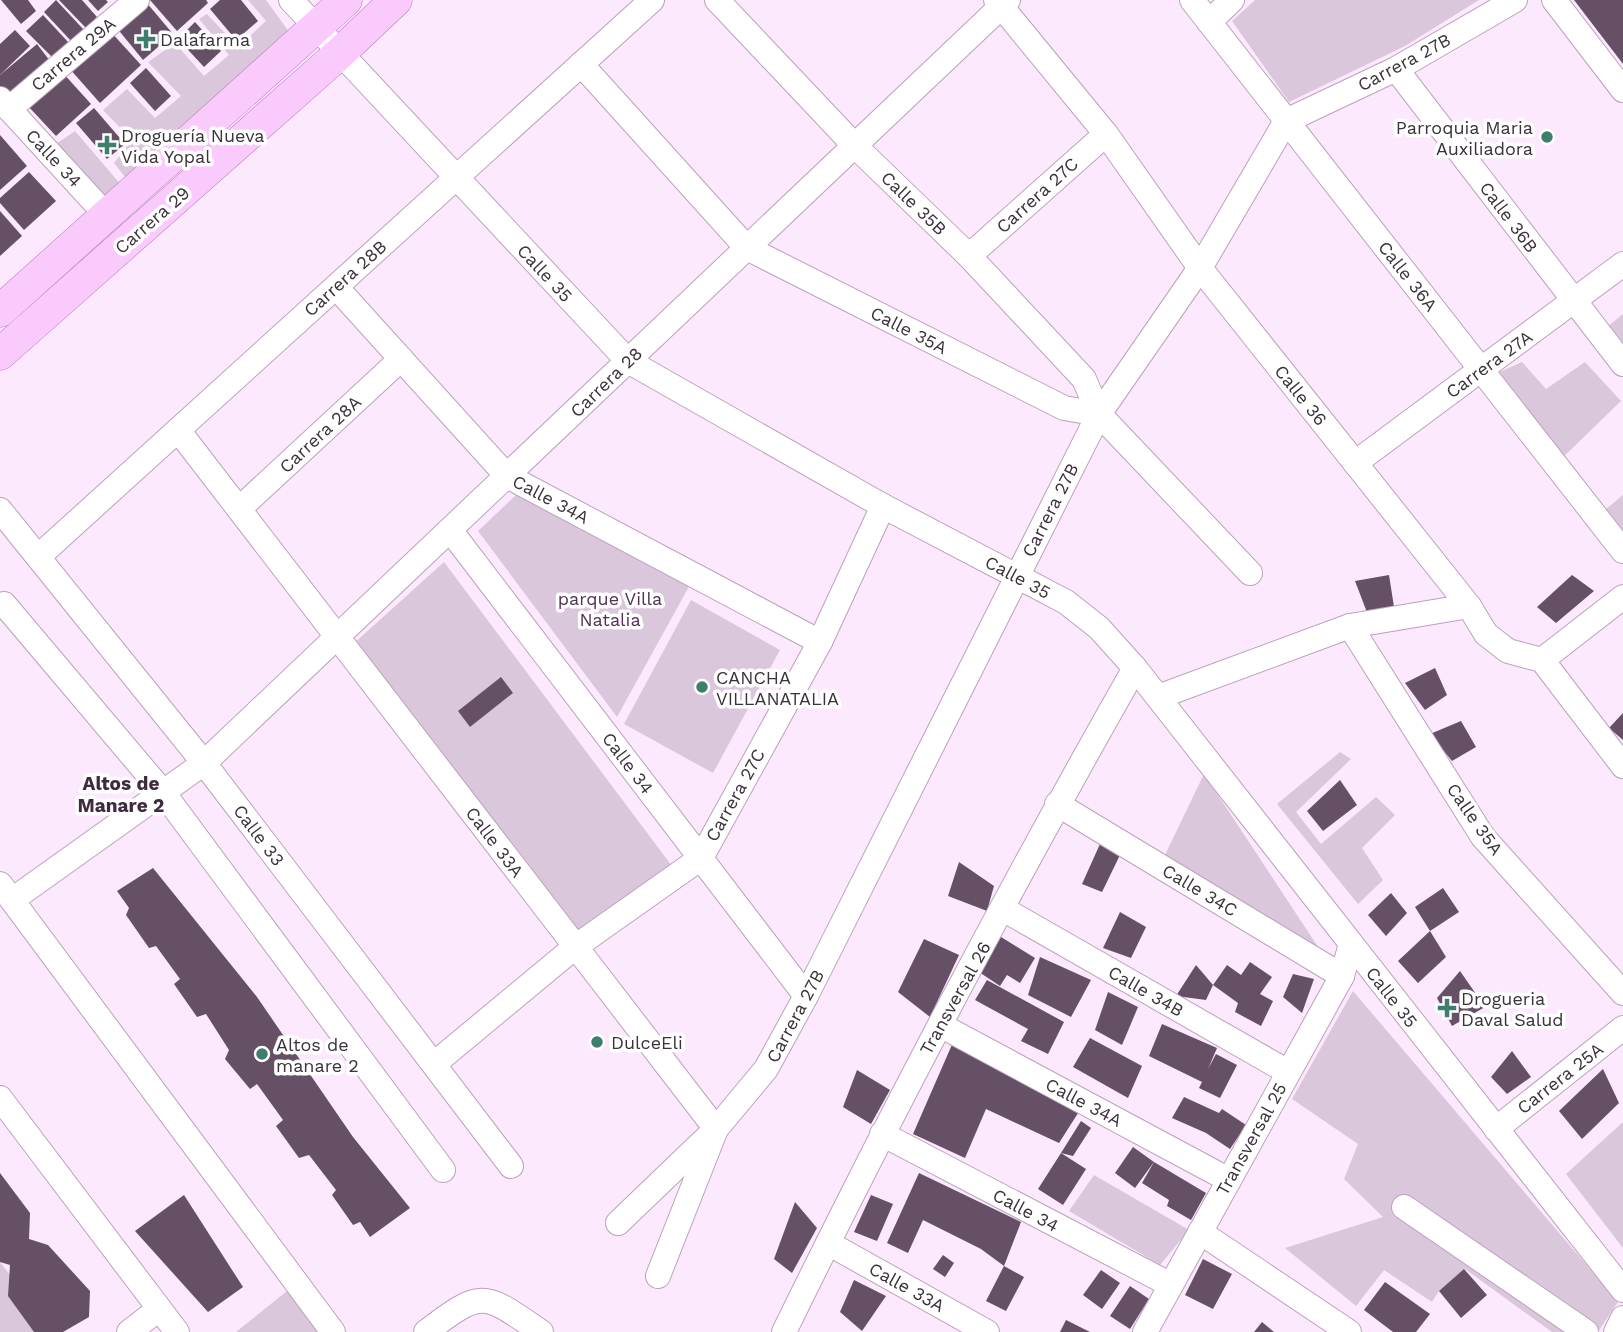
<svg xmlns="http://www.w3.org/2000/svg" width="1623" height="1332" viewBox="0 0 1623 1332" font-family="'Work Sans',sans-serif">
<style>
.green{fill:#dbc7dc}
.building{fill:#655066}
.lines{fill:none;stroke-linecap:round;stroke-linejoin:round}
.minor-casing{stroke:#baa2bb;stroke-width:26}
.major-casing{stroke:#b57db9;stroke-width:33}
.minor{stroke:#fff;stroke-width:24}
.major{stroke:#facafd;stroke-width:32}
.poi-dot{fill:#3e7e6d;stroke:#fff;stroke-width:2.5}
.labels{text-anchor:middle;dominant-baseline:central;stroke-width:7;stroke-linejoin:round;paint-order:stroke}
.poi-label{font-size:18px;fill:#3b323c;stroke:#fff;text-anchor:start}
.street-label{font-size:18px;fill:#3b323c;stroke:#fff}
.park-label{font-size:18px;fill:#533156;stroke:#fff}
.neighbourhood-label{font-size:19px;font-weight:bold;fill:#3e2b3f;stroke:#fff}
</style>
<rect width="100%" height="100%" fill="#fde9fe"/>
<g class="green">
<path d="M248 0H266L300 47 133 187 114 163 132 140 103 110 127 89 155 118 181 96 148 62 175 43 204 76 229 55 199 19 207 14 238 47 266 21Z"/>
<path d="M1255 0H1479L1405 46 1289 102 1232 21Z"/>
<path d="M75 131 122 186 106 208 53 146Z"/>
<path d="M1623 314V360L1601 332Z"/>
<path d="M1522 362 1546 389 1585 362 1621 401 1555 465 1486 378Z"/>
<path d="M516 495 691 583 617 717 478 531Z"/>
<path d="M1623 495V541L1600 514Z"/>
<path d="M444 562 675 870 579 945 341 655Z"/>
<path d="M691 600 780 650 713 773 624 724Z"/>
<path d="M1340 752 1351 759 1296 812 1321 844 1376 797 1395 815 1362 848 1383 880 1358 904 1277 804Z"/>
<path d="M1204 774 1328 962 1164 857Z"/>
<path d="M1353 991 1618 1302 1598 1332H1552L1465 1269 1439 1291 1432 1302 1384 1270 1356 1306 1285 1248 1383 1217 1344 1179 1358 1144 1292 1099Z"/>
<path d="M1623 1122V1248L1566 1174Z"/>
<path d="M1094 1175 1189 1230 1160 1265 1069 1211Z"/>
<path d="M0 1262 54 1332H0Z"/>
<path d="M287 1291 318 1332H236Z"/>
</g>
<g class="building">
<path d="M1 0H28L36 11 21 24Z"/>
<path d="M56 0 84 30 72 42 44 12Z"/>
<path d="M59 0H82L97 17 86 28Z"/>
<path d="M88 0H106L108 2 98 11Z"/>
<path d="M150 0H206L208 3 177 31Z"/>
<path d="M220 0H241L258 21 236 40 210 9Z"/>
<path d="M1574 0H1623V64Z"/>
<path d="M146 2 173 34 143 60 116 27Z"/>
<path d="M43 15 69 43 53 58 26 31Z"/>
<path d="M195 22 221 51 204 67 178 39Z"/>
<path d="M15 30 30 46 0 75V44Z"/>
<path d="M110 31 141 65 100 103 69 68Z"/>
<path d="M37 44 50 61 7 97 0 90V75Z"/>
<path d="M146 68 171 96 155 111 130 83Z"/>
<path d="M62 72 91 104 56 136 27 105Z"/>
<path d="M94 108 125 144 107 159 76 123Z"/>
<path d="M0 135 27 166 0 190Z"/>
<path d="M29 172 56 201 24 230 0 203V198Z"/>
<path d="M0 211 22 236 0 256Z"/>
<path d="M1389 575 1394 607 1368 615 1355 581Z"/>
<path d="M1572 575 1594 591 1556 623 1537 607Z"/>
<path d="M1435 668 1447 695 1425 710 1405 683Z"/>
<path d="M501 677 513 693 470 727 458 711Z"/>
<path d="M1623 713V740L1609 728Z"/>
<path d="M1461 721 1476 747 1452 761 1430 734Z"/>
<path d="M1340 780 1357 805 1323 831 1307 811Z"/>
<path d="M1100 844 1121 853 1102 892 1082 884Z"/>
<path d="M959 862 994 886 987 911 948 896Z"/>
<path d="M153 868 257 997 353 1137 410 1208 370 1237 360 1222 353 1225 332 1195 336 1190 309 1155 299 1158 276 1126 283 1120 257 1084 250 1089 225 1059 229 1050 206 1014 197 1017 174 984 180 979 156 946 149 948 126 915 129 908 117 891Z"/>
<path d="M1443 888 1459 912 1430 931 1415 907Z"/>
<path d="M1391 893 1407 913 1386 936 1368 915Z"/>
<path d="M1120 912 1146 927 1131 958 1103 948Z"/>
<path d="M1430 931 1446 957 1418 983 1398 961Z"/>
<path d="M1001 937 1035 958 1020 983 1007 975 1000 986 979 972Z"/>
<path d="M924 939 959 955 930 1017 898 992Z"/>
<path d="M1040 957 1091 980 1071 1017 1028 995Z"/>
<path d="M1250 962 1272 977 1260 994 1273 1001 1261 1026 1235 1012 1238 1003 1213 985 1227 965 1241 975Z"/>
<path d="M1196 965 1213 985 1206 1000 1176 996Z"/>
<path d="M1460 971 1485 1007 1452 1026 1437 998Z"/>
<path d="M1293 974 1314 979 1302 1013 1283 997Z"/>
<path d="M987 980 1064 1022 1048 1054 1021 1041 1028 1029 975 1000Z"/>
<path d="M1108 992 1138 1007 1122 1045 1095 1030Z"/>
<path d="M1162 1024 1217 1048 1208 1069 1216 1054 1237 1065 1220 1098 1199 1088 1202 1082 1149 1056Z"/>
<path d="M1090 1038 1142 1066 1128 1098 1073 1067Z"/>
<path d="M954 1040 1080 1110 1059 1143 986 1109 965 1158 913 1134Z"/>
<path d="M1512 1051 1531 1077 1507 1094 1491 1077Z"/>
<path d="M1603 1069 1619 1103 1582 1139 1559 1111Z"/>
<path d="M857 1070 890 1090 871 1124 843 1107Z"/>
<path d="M1184 1097 1219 1113 1222 1109 1246 1125 1230 1149 1206 1133 1172 1118Z"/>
<path d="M1081 1121 1091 1128 1073 1156 1061 1153Z"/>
<path d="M1133 1147 1154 1162 1135 1188 1115 1173Z"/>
<path d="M1061 1153 1086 1169 1063 1205 1038 1189Z"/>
<path d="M1154 1162 1206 1193 1191 1220 1167 1206 1169 1200 1142 1183Z"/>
<path d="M0 1173 30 1213 29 1239 48 1245 90 1291 89 1317 63 1332H34L8 1296 10 1265 0 1262Z"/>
<path d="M919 1173 1021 1222 1004 1266 1024 1277 1006 1311 986 1301 1004 1266 981 1249 923 1220 908 1253 887 1243Z"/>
<path d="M184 1195 243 1287 208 1312 135 1231Z"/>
<path d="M871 1195 893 1204 877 1241 854 1232Z"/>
<path d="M795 1202 817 1228 792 1273 774 1259Z"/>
<path d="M943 1255 954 1263 945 1277 933 1269Z"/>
<path d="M1203 1259 1232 1274 1213 1309 1185 1295Z"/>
<path d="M1464 1269 1487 1295 1461 1318 1439 1291Z"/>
<path d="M1101 1270 1120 1283 1102 1309 1083 1295Z"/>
<path d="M854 1280 886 1296 862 1331 840 1312Z"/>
<path d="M1385 1282 1430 1314 1416 1332H1393L1364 1310Z"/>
<path d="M1130 1286 1149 1299 1130 1329 1110 1316Z"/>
<path d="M1066 1320 1090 1332H1060Z"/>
<path d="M1262 1322 1274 1332H1254Z"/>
</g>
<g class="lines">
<defs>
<g id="minor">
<path d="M291 0 628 361 883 506 1066 602 1099 628 1135 668 1623 1290"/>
<path d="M717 0 855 146 969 256 1084 379 1099 414"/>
<path d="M996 0 1106 134 1200 268 1469 606 1486 634 1508 651 1542 660 1623 766"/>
<path d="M1192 0 1623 551"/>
<path d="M1554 0 1623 90"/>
<path d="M1209 22 1232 0"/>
<path d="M581 64 747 248 1064 408 1099 414 1250 573"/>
<path d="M1396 69 1623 364"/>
<path d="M0 99 108 217"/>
<path d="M9 109 137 0"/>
<path d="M969 256 1106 134"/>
<path d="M336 287 507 476 820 642"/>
<path d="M178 430 716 1129 658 1276"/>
<path d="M1355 463 1623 264"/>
<path d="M239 509 401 359"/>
<path d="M0 510 204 763 511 1166"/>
<path d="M450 530 806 996"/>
<path d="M39 556 652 0"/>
<path d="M4 604 162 791 443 1170"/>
<path d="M1350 626 1483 837 1623 993"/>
<path d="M1542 660 1623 597"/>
<path d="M1158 697 1350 626 1469 606"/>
<path d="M1057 804 1342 976"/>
<path d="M0 884 333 1332"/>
<path d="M12 900 204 763 1008 0"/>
<path d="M1003 909 1288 1072"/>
<path d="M940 1025 1229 1180"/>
<path d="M434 1064 575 947 701 858 820 642 883 506"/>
<path d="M0 1098 177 1332"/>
<path d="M1496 1129 1623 1028"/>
<path d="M882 1134 1171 1285"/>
<path d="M1404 1207 1586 1332"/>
<path d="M618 1223 716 1129 766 1069 806 996 1099 414 1200 268 1286 121 1396 69 1515 0"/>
<path d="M1200 1232 1349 1332"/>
<path d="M828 1243 987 1332"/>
<path d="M129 1332 159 1309"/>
<path d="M426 1332C483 1288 484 1293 541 1332"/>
<path d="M784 1332C894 1107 1011 886 1135 668"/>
<path d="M1145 1332 1342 976 1351 944"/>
<path d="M1616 1332 1623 1318"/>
</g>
<g id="major">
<path d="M0 311 346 0"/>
<path d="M0 354 340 53 396 0"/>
</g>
</defs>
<use href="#minor" class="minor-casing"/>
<use href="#major" class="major-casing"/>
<use href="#minor" class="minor"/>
<use href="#major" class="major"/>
</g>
<g class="poi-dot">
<path d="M142.5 28.5h7v7h7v7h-7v7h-7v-7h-7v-7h7z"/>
<circle cx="1547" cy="137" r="7"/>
<path d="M103.5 134.5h7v7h7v7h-7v7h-7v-7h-7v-7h7z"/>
<circle cx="702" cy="687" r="7"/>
<path d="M1443.5 997.5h7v7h7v7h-7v7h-7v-7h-7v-7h7z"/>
<circle cx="597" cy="1042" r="7"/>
<circle cx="262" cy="1054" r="7"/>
</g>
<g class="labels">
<g class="poi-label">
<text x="160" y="39">Dalafarma</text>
<text x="1533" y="127" text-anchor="end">Parroquia Maria<tspan x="1533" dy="21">Auxiliadora</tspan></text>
<text x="121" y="135">Droguería Nueva<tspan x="121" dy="21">Vida Yopal</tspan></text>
<text x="716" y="677">CANCHA<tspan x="716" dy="21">VILLANATALIA</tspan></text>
<text x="1461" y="998">Drogueria<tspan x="1461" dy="21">Daval Salud</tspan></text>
<text x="611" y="1042">DulceEli</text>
<text x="276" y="1044">Altos de<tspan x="276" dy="21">manare 2</tspan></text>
</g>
<g class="street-label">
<text transform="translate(73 54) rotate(-40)">Carrera 29A</text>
<text transform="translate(1404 62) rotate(-28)">Carrera 27B</text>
<text transform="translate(54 158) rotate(47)">Calle 34</text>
<text transform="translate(1037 195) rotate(-42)">Carrera 27C</text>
<text transform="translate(914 203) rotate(44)">Calle 35B</text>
<text transform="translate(1509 217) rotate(53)">Calle 36B</text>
<text transform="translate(152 220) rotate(-41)">Carrera 29</text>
<text transform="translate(545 273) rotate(47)">Calle 35</text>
<text transform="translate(1408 276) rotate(52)">Calle 36A</text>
<text transform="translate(345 278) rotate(-42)">Carrera 28B</text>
<text transform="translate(909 330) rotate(27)">Calle 35A</text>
<text transform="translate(1489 364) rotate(-36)">Carrera 27A</text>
<text transform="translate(606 382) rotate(-44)">Carrera 28</text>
<text transform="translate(1301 395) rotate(51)">Calle 36</text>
<text transform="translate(320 434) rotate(-43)">Carrera 28A</text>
<text transform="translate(551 499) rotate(28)">Calle 34A</text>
<text transform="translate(1050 510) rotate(-63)">Carrera 27B</text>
<text transform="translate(1018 577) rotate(28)">Calle 35</text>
<text transform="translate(628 763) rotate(53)">Calle 34</text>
<text transform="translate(735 795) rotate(-61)">Carrera 27C</text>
<text transform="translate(1475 819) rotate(55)">Calle 35A</text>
<text transform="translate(259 835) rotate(53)">Calle 33</text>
<text transform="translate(495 842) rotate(53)">Calle 33A</text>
<text transform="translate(1200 890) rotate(31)">Calle 34C</text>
<text transform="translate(1146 991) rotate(30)">Calle 34B</text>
<text transform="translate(1392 997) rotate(52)">Calle 35</text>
<text transform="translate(955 998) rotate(-61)">Transversal 26</text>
<text transform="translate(795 1016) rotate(-62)">Carrera 27B</text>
<text transform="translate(1560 1078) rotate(-38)">Carrera 25A</text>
<text transform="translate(1084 1102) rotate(28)">Calle 34A</text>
<text transform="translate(1251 1139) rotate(-61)">Transversal 25</text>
<text transform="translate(1026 1210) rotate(28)">Calle 34</text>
<text transform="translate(907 1287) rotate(29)">Calle 33A</text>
</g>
<g class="park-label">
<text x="610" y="598">parque Villa<tspan x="610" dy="21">Natalia</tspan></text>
</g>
<g class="neighbourhood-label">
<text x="121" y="783">Altos de<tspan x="121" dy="22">Manare 2</tspan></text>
</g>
</g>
</svg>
